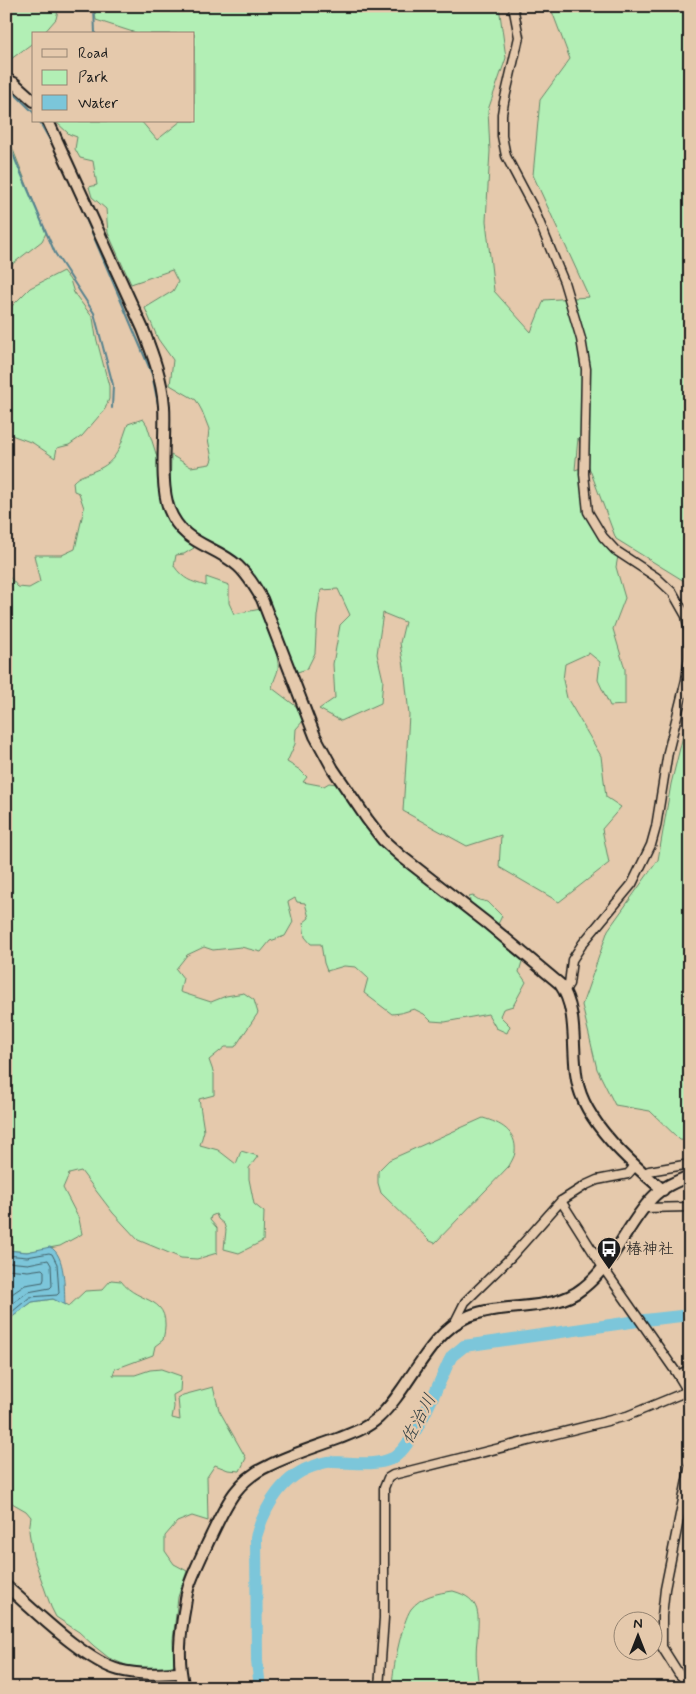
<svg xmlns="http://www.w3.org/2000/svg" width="696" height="1694" viewBox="0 0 696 1694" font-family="Mynerve,'Klee One',sans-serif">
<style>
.green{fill:#b2efb5;stroke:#678668}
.water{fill:#7bc6da;stroke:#55828e}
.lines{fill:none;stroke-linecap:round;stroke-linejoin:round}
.shore{stroke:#426068;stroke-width:1}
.stream{stroke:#55828e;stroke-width:2}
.river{stroke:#7bc6da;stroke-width:12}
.street-casing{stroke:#1c1c1c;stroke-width:11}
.secondary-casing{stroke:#1c1c1c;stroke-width:14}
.street{stroke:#e5c9ac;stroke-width:8}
.secondary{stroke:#e5c9ac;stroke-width:10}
.labels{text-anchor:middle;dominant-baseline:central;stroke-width:4.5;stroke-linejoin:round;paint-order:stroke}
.poi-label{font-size:16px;fill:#1c1c1c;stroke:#e5c9ac;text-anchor:start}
.water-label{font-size:18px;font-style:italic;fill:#2f3e42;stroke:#e5c9ac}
</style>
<rect width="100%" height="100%" fill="#e5c9ac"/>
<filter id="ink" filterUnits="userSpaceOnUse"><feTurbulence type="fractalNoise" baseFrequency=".02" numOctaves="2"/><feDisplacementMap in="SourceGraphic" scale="10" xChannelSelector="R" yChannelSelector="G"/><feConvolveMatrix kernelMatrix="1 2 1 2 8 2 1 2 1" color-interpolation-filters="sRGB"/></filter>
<g filter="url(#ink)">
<g class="green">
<path d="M6 6H59L56 19 43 34H34V42L7 62Z"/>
<path d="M94 6H499L506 58 488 110 490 151 486 221 494 291 531 332 544 300 589 297 533 175 540 100 570 59 550 6H690V588L689 584 616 539 578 438 575 470 581 468 585 511 618 556 616 567 625 598 613 629 625 669V705L610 706 598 680 600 662 589 653 565 664 563 680 567 698 601 756 606 797 621 807 602 829 609 863 559 902 499 867 501 835 467 846 403 811 409 715 404 667 400 643 405 622 383 613 377 654 383 680 381 703 341 721 319 709 335 698 333 664 340 625 350 615 338 589 321 590 317 616 315 653 307 669 294 673 262 590 182 524 170 498 171 455 191 467 210 464 212 459 208 439 209 429 202 411 196 400 170 385 173 360 158 339 145 308 173 291 178 282 172 270 131 284 108 233 106 209 92 197 89 187 97 185 93 161 80 158 75 149 77 137 69 134 55 121H141L157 140 181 121H194V34H139L96 20Z"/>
<path d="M6 132 46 233 42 241 6 269Z"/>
<path d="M63 271 70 280 74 293 93 318 96 337 109 386V399L105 409 82 436 69 445 57 448 55 458 33 443 6 433V312L30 288Z"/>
<path d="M143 419 147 425 158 460 160 493 166 513 194 548 184 554 176 555 174 566C184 580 190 581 206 586V577L229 585V603L234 614 261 609C266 621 280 657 278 669 277 675 273 681 272 688L297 707 303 721 296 729 295 744 287 762 300 770 307 777 303 782 324 786 329 783 337 784 354 809 523 958 519 972 526 982 513 1006 503 1009 500 1016 510 1026 507 1033 496 1028 488 1014 445 1022 431 1021 424 1014 414 1009 401 1013 392 1014 364 993 368 978 356 967 344 966 327 971 324 963 321 944H311L305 937 303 923 309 918 305 903 297 902 295 898 288 902 293 922 285 936 270 941 261 952 241 947 213 950 204 947 187 955 176 969 183 978 180 992 211 1002 226 996 244 993 254 1000 258 1013 235 1047H225L209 1060 214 1074V1095L199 1099 204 1131 200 1145 218 1150 236 1164 241 1151 258 1156 249 1168V1179L254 1204 264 1212 263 1241 239 1253 224 1249 226 1230 224 1224 218 1219 216 1214 211 1216 210 1220 217 1228V1253L197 1259 181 1258 138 1240 113 1213 81 1171 69 1174 63 1188 79 1219 82 1234 60 1246 27 1252 6 1250V573L18 587 29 588 40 582 34 555H62L75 549 84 508 79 493 74 491 73 482C79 475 86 475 94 471 118 462 120 446 128 424Z"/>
<path d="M690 708V1141L680 1140 650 1111 615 1105 597 1069 582 1005 608 930 658 860 671 784Z"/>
<path d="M473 896 479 900 488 902 502 916 498 924 471 904 469 897Z"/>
<path d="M483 1118C500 1123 517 1131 515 1152 515 1156 511 1162 509 1166L435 1243 430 1241 381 1193 378 1183V1171L389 1160Z"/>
<path d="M111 1280 121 1281C139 1306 174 1293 163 1340L155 1346 153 1355 115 1369 113 1375H135L150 1370 161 1369 181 1376 180 1391 173 1395 174 1407 172 1418 180 1420 178 1398 183 1395 213 1387 219 1410 246 1458 240 1471 228 1470 215 1465 207 1477 208 1521 192 1516 177 1522 165 1536V1551L174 1564 187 1571 178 1597 173 1640 174 1665 166 1668 130 1667 109 1658 94 1646 79 1632 56 1617 51 1607 33 1556 29 1531 31 1517 26 1511 12 1503 6 1486V1332L11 1318 32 1302 53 1299 69 1306 85 1291 102 1290Z"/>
<path d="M453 1591C482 1599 479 1615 477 1640 475 1656 477 1672 479 1688H392C392 1671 402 1622 411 1609 421 1596 438 1593 453 1591Z"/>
</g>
<path class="water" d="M50 1247C66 1255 64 1289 65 1305L53 1299 32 1302 11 1318 6 1332V1250L27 1252Z"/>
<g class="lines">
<g class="shore">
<path d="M6 1255 27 1257 49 1253 52 1254 57 1264 59 1293 57 1295 30 1297 6 1317"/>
<path d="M6 1262 28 1264 48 1260 51 1265 52 1286 50 1288 28 1292 6 1308"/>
<path d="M6 1269 28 1271 42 1269 44 1271V1279L43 1282 25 1285 6 1298"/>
</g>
<g class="stream">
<path d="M94 6 95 34"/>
<path d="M6 85 34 113"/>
<path d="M39 121 58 154"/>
<path d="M6 138 55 253 94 313 113 385 112 408"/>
<path d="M73 188 152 374 158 404"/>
</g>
<path class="river" d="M260 1688 257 1661 256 1537C265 1505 284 1474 317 1465 322 1463 327 1461 332 1462 352 1462 374 1467 393 1458 412 1447 432 1398 442 1377 445 1371 448 1362 452 1356 455 1353 460 1350 464 1346L645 1320 690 1315"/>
<defs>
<g id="street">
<path d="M513 6 519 37 504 102 502 114V136L506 156 534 209 564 282 581 339 586 369 584 474 588 512 603 537 615 550 656 577 673 593 686 616 689 632V656L686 680 668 752 656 827 651 845 632 884 583 943 572 960 569 984 565 990"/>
<path d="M644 1173 649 1171 690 1164"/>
<path d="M561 1201 604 1269 678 1375 690 1395"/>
<path d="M645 1208 690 1207"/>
<path d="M454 1324 465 1302 510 1258 561 1201 586 1185 597 1180 628 1174 635 1166"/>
<path d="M678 1375 690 1369"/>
<path d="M690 1465 665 1589 662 1616V1647L679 1674 689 1684 690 1687"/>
<path d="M379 1688 384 1618V1488L388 1478 393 1475 627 1416 688 1391"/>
</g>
<g id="secondary">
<path d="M6 79 14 83 34 101"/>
<path d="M48 121 143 329C153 355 162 379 164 406 166 436 159 481 169 509 183 545 213 544 238 566 248 575 255 587 262 599L315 736 333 769 367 819 383 840 401 856 487 923 560 984C579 1011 571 1049 577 1080 584 1122 632 1164 663 1190"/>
<path d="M6 1586C34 1610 85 1661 119 1670 140 1675 159 1674 180 1673"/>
<path d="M184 1688C177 1660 180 1633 185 1606 186 1598 187 1590 190 1583 196 1567 204 1551 211 1536 226 1505 236 1480 270 1465 292 1454 316 1447 340 1438 353 1433 367 1428 378 1418 410 1389 428 1333 469 1316 504 1302 553 1313 583 1288 614 1264 626 1226 652 1198 662 1187 677 1181 690 1176"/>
<path d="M685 1688 689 1684"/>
</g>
</defs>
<use href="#street" class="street-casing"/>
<use href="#secondary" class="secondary-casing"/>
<use href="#street" class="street"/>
<use href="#secondary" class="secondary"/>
</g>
</g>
<defs>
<symbol id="bus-pin" viewBox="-11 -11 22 30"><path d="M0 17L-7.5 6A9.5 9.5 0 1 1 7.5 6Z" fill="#1c1c1c" stroke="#e5c9ac"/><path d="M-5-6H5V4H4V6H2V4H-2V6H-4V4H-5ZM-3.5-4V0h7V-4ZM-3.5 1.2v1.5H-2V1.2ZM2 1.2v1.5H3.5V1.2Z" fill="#fff"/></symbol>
</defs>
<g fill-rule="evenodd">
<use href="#bus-pin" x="595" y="1235" width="28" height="38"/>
</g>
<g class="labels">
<g class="poi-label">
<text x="626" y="1249">椿神社</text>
</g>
<g class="water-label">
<text transform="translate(419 1419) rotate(-62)">佐治川</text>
</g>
</g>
<rect width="696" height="1694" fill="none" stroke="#e5c9ac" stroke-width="25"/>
<rect x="12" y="12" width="671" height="1669" fill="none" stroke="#1c1c1c" stroke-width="2" filter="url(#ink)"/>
<rect x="32" y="32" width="162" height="90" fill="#e5c9ac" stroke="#958472"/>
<rect x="42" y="49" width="25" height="8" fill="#e5c9ac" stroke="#958472"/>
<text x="78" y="58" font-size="15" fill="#1c1c1c">Road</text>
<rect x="42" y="70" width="25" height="15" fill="#b2efb5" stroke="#958472"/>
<text x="78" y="82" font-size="15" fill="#1c1c1c">Park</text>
<rect x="42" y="95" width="25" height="15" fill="#7bc6da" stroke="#958472"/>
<text x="78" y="108" font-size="15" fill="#1c1c1c">Water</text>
<g transform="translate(638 1636)"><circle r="24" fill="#e5c9ac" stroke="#958472"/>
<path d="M0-4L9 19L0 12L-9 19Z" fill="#1c1c1c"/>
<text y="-8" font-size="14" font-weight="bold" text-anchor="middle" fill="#1c1c1c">N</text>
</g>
</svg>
